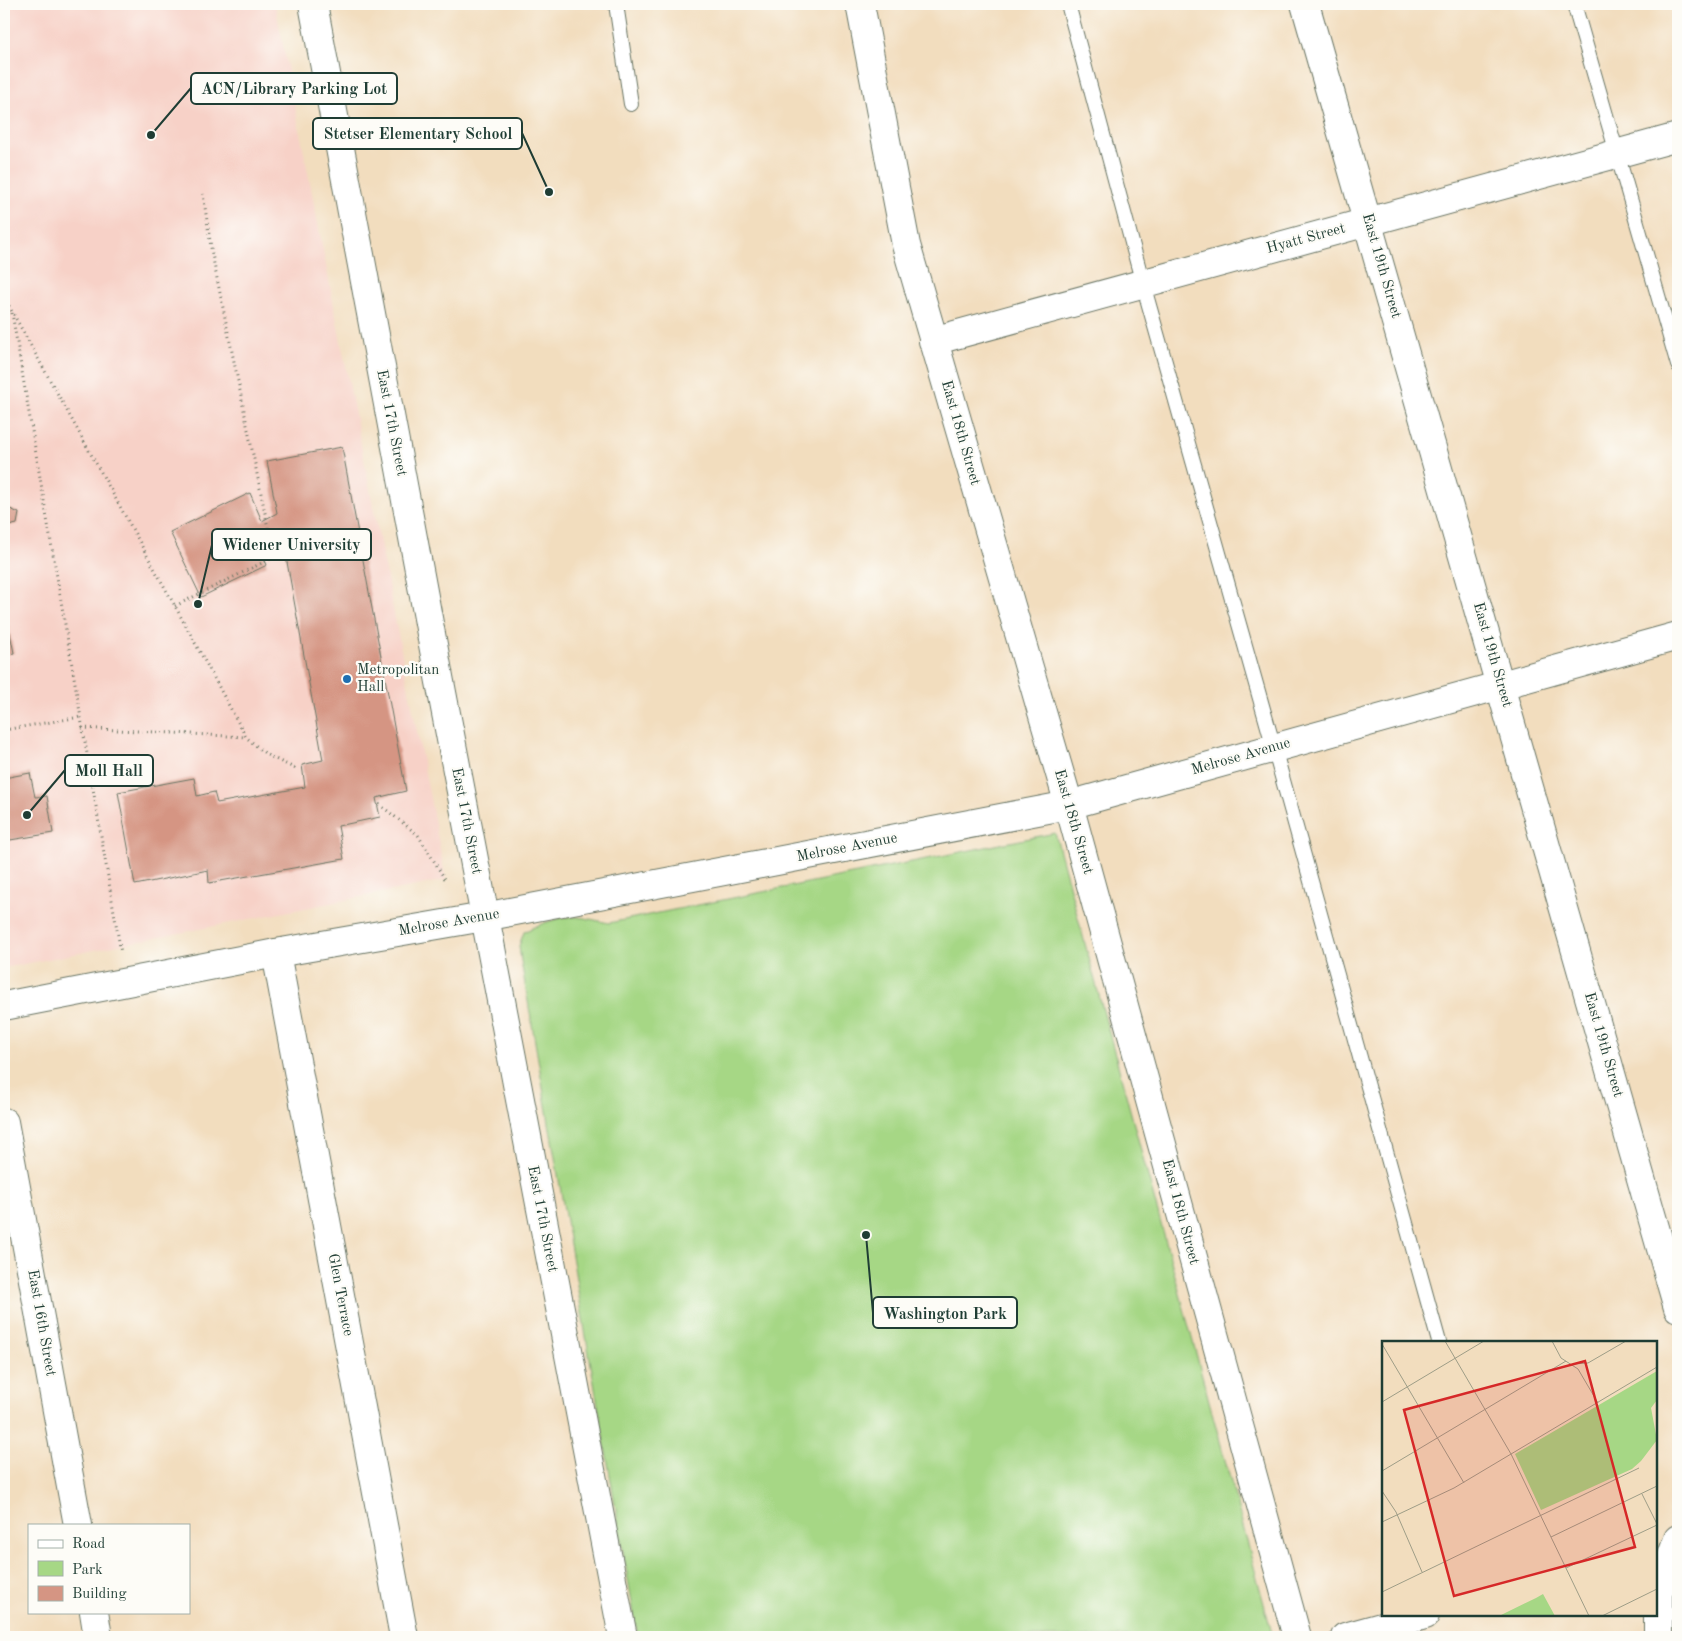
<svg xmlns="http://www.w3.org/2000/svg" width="1682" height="1641" viewBox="0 0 1682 1641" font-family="'Old Standard TT',serif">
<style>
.built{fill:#f7d1c7}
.green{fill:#a6d785;stroke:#628a5c}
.building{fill:#d59583}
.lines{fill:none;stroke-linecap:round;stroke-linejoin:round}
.service-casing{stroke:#697564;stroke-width:16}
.minor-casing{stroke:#697564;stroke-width:30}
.path{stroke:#697564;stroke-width:3;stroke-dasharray:1 4;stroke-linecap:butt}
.service{stroke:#fff;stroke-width:14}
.minor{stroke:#fff;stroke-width:28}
.poi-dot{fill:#1f6fb2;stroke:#fdfcf7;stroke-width:2}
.labels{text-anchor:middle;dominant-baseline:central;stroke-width:4.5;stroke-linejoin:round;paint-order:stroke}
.street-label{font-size:15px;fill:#1f3d34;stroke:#fdfcf7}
.poi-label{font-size:15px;fill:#1f3d34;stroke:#fdfcf7;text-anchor:start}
.inset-road{fill:none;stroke:#9e9d87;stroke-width:1}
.view{fill:#d62828;fill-opacity:0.15;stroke:#d62828;stroke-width:2.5}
.inset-edge{fill:none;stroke:#1f3d34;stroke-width:2.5}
.leader{fill:none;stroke:#1f3d34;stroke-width:2}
.callout-dot{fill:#1f3d34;stroke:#fdfcf7;stroke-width:2}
.callout{fill:#fdfcf7;stroke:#1f3d34;stroke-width:2}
.callout-label{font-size:16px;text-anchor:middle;font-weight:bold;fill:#1f3d34}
</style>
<rect width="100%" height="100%" fill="#fdfcf7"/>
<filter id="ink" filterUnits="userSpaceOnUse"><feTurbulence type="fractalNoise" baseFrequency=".02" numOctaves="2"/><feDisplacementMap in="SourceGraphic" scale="10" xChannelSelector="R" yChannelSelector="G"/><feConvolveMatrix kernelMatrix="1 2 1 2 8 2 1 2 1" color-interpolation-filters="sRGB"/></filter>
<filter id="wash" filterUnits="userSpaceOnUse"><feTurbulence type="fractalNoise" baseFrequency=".0096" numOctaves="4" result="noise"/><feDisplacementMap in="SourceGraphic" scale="20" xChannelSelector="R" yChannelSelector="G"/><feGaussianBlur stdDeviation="1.12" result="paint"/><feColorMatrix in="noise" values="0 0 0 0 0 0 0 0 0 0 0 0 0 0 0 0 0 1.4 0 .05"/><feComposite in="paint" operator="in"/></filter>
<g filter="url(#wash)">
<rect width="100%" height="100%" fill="#f2ddbe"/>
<path class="built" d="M4 4H275L446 880 4 968Z"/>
<path class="green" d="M1055 833 1273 1637H638L521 961 519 946 524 932C537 925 562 915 577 917 588 918 598 921 609 923Z"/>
<g id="blocks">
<g class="building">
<path d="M342 447 406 791 376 798 380 817 338 826 344 859 209 883 208 870 135 885 118 792 194 778 197 796 214 792 217 803 305 787 302 765 323 760 281 529 257 542 267 565 201 597 170 532 250 493 262 521 277 513 267 461Z"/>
<path d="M8 508 19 513 17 524 4 527V509Z"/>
<path d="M4 604 14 653 4 655Z"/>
<path d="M30 773 35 797 47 796 53 833 4 841V778Z"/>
</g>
</g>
</g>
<g filter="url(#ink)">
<use href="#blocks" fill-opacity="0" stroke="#697564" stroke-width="1"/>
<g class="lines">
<defs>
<g id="service">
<path d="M616 4 631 104"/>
<path d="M1068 4 1143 284 1274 748 1439 1342"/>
<path d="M1574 4 1678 365"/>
</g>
<g id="minor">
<path d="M313 4 440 682 623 1637"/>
<path d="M860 4 906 245 1069 805 1297 1637"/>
<path d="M1305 4 1678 1308"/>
<path d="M933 341 1678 137"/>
<path d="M276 953 404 1637"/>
<path d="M4 1006 276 953 484 917 1069 805 1678 636"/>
<path d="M4 1122 78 1525"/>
<path d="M94 1612 98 1637"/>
<path d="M1345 1637 1425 1615"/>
<path d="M1658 1637V1593L1678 1539"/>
</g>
</defs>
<use href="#service" class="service-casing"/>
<use href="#minor" class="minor-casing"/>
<g class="path">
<path d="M4 297 175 606 246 737 267 755 298 770"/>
<path d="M12 313 121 953"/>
<path d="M175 606 274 557 212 254 203 194"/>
<path d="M82 728 245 737"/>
<path d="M4 730 80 717"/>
<path d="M379 804 418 835 445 879"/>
</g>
<use href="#service" class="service"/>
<use href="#minor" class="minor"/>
</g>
</g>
<circle class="poi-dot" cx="347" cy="679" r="5"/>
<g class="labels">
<g class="street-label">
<text transform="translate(1306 239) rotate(-15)">Hyatt Street</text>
<text transform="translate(1381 266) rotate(74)">East 19th Street</text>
<text transform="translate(391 423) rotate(79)">East 17th Street</text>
<text transform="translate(960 433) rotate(74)">East 18th Street</text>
<text transform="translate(1492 655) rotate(74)">East 19th Street</text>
<text transform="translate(1241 757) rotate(-16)">Melrose Avenue</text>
<text transform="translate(466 821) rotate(79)">East 17th Street</text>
<text transform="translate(1073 822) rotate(74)">East 18th Street</text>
<text transform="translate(847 848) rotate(-11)">Melrose Avenue</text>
<text transform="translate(449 923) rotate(-10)">Melrose Avenue</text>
<text transform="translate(1603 1045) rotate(74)">East 19th Street</text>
<text transform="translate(1180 1212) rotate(75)">East 18th Street</text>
<text transform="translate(542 1219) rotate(79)">East 17th Street</text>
<text transform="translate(340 1295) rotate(79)">Glen Terrace</text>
<text transform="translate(41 1323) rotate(80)">East 16th Street</text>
</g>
<g class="poi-label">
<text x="357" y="670">Metropolitan<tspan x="357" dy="17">Hall</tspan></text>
</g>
</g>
<g transform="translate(1382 1341)">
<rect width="275" height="275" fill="#f2ddbe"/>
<path d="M275 30V59L269 67 275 99 259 120 250 128 159 169 133 113ZM161 253 173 275H117L154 257Z" fill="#a6d785"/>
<path class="inset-road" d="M63 0 129 113 207 275M170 0 179 17 196 28 216 62M0 3 82 142M191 23 206 22 244 0M0 61 102 0M0 130 184 20M0 150 14 171 40 231M260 153 275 183M0 181 72 147 275 26M169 196 275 145M184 227 275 184M0 251 257 127M220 275 275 248"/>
<path class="view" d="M203 20 253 206 72 255 22 69Z"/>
<rect width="275" height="275" class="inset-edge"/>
</g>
<path class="leader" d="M151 135L191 88M549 192L522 133M198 604L212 545M27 815L65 770M866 1235L873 1313"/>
<g class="callout-dot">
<circle cx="151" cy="135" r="5"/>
<circle cx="549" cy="192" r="5"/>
<circle cx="198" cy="604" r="5"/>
<circle cx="27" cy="815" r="5"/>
<circle cx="866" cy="1235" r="5"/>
</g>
<g class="callout">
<rect x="191" y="73" width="206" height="31" rx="5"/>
<rect x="313" y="118" width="209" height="31" rx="5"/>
<rect x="212" y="529" width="159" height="31" rx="5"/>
<rect x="65" y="755" width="88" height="31" rx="5"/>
<rect x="873" y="1297" width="144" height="31" rx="5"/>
</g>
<g class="callout-label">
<text x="294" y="94">ACN/Library Parking Lot</text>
<text x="418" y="139">Stetser Elementary School</text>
<text x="291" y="550">Widener University</text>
<text x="109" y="776">Moll Hall</text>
<text x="945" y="1319">Washington Park</text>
</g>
<rect width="1682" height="1641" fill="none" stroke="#fdfcf7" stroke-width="20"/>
<rect x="28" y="1524" width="162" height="90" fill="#fdfcf7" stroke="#a4b0a9"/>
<rect x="38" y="1540" width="25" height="8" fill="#ffffff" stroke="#a4b0a9"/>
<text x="72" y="1548" font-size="15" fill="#1f3d34">Road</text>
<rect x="38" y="1561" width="25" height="15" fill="#a6d785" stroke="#a4b0a9"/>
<text x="72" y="1574" font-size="15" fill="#1f3d34">Park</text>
<rect x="38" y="1586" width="25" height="15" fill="#d59583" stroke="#a4b0a9"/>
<text x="72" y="1598" font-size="15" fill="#1f3d34">Building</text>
</svg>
